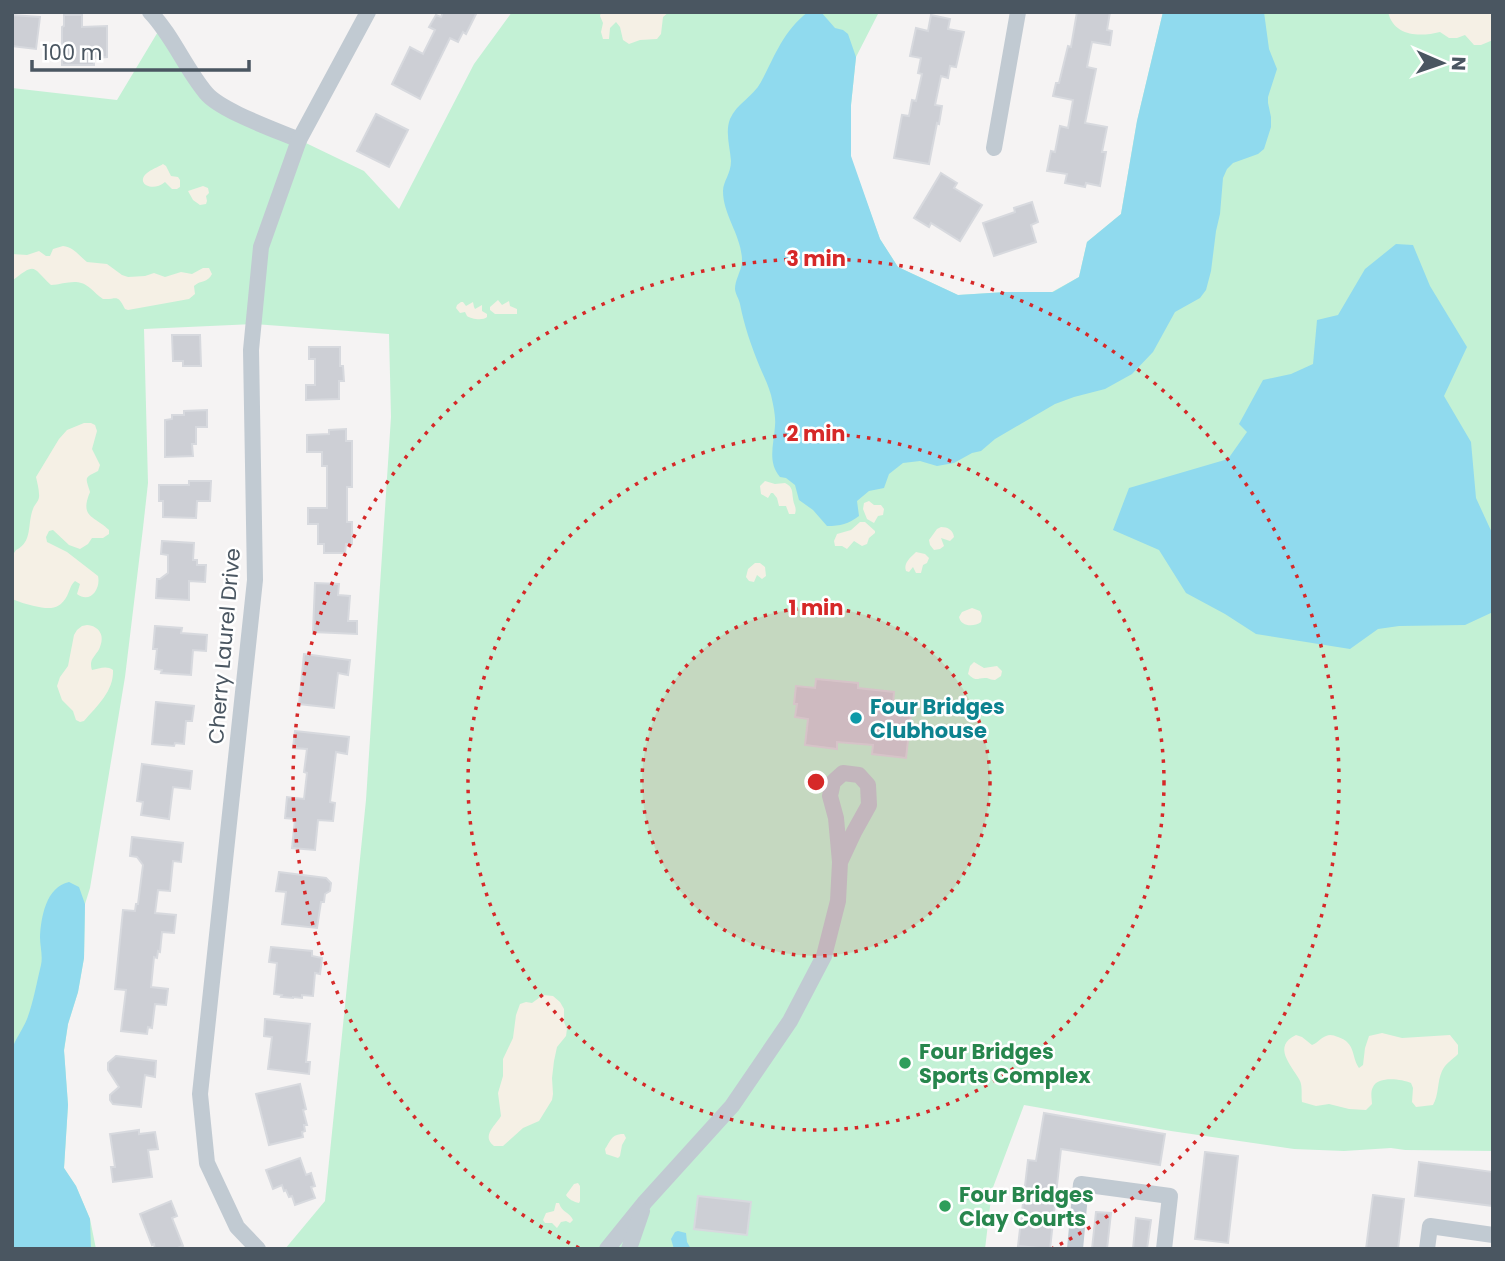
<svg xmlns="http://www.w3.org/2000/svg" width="1505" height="1261" viewBox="0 0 1505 1261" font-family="Poppins,sans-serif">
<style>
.green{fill:#c3f1d5}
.sand{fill:#f5f0e5}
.water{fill:#90daee}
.building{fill:#cdcfd5;stroke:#d7d9de;stroke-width:2}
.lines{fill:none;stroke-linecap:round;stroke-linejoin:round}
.street{stroke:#c1cad2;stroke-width:16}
.ring{fill:none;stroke:#d62828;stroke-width:3.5;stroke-dasharray:3.5 7}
.culture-dot{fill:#0f9aa8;stroke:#fff;stroke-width:2.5}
.leisure-dot{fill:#2e9e5b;stroke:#fff;stroke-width:2.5}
.labels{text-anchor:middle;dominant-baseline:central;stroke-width:5;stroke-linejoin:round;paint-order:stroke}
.street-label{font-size:21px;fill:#4a5661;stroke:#fff}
.culture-label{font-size:21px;font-weight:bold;fill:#0d838f;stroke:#fff;text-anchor:start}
.leisure-label{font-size:21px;font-weight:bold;fill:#27864d;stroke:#fff;text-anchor:start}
.centre{fill:#d62828;stroke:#fff;stroke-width:3.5}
.ring-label{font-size:21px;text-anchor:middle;font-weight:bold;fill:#d62828;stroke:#fff;stroke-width:5;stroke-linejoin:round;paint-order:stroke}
</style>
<rect width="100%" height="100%" fill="#f5f3f3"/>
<path class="green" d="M512 12H879L856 57 851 105 850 156 880 239 898 267 958 295 1006 292H1052L1079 277 1087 242 1121 214 1137 121 1163 12H1493V1151L1405 1150 1391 1148 1344 1151 1294 1149 1171 1131 1024 1105 992 1190 985 1249H285L325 1201 366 800 391 417 389 334 254 324 144 329 148 483 143 528 125 677 90 888 85 904 84 958 78 992 68 1024 64 1051 68 1105 64 1168 76 1186 90 1219 96 1249H12V88L117 100 162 25 208 96 364 171 399 209 474 64Z"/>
<g class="sand">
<path d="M601 12H669L663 17 661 34 657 39 640 40 629 44 623 40 620 27 616 22 610 28 609 39H603L601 32 603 23 600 16Z"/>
<path d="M1388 12H1493V40L1481 45H1474L1465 35 1457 38H1449L1440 32C1420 37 1394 37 1388 12Z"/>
<path d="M163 164 166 166 171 176 178 177 180 180V187L177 189H172L165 182C152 193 135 183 147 173 150 170 158 167 163 164Z"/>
<path d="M203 186 208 188 209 193 206 196 207 201 206 204 200 205 193 200 188 191Z"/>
<path d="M63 246C74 247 79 256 87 262L107 264 122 275 128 277 145 276 154 273 165 277 181 272 192 274 203 268H209L212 274C208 283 200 280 194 286L195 294 189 299 128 310 125 309C117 293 117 300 103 299 98 296 95 292 90 288 78 277 65 284 51 285 32 268 37 261 12 281V254L27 255 39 251 46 256H50L53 249Z"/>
<path d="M498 300 502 305 509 301 510 306 517 309V314H495L490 310V307Z"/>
<path d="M461 302H463L466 306 473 302 474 307 475 309 482 305V311L487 314V317C483 321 471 319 467 316L465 312 460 313 456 308 457 305Z"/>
<path d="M84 423H91L95 425 97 431 92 449 100 465 98 471C83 478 86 478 90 492 79 518 95 516 109 530V534L103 538H92L88 544 80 549 69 545 53 530 49 531 46 537 47 542 67 552 98 576C101 589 90 604 77 594L80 584 75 581C70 586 70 590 67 596 59 611 48 609 34 606 26 604 19 602 12 599V556L16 550C33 542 27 524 33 509 35 503 40 501 39 494 39 489 37 482 36 477L59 439 67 430Z"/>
<path d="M765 481 775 484 785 483C793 487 792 491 793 499 794 506 797 507 795 514H789L786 506H779L777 498 773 493H771L768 498 761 494 760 486Z"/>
<path d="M869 501 874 505H881L884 509 883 515 878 516 874 523 867 519 863 509 864 503Z"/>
<path d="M860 522H865L875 531V533L869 538 867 544 862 546 854 541 847 549 842 546H835L834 541 837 534 851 530Z"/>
<path d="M941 527C948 527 953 530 954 537L950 541 941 538 944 546 940 549 934 550 930 545 929 540 937 529Z"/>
<path d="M916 552 925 554 929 558 927 563 923 565 921 573H916L913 567 909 572 906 571C903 563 911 557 916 552Z"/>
<path d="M755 563H760L765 567 766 576 762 579 757 575 754 582 749 581 746 577 748 569Z"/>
<path d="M972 608 980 611 982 616 981 622C974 627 961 627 959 617L962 612Z"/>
<path d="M87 625C99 626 105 635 100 647 98 653 92 657 91 663 91 665 91 668 92 670 99 669 106 665 113 670 114 691 97 706 84 721L80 722 76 720 73 711 62 700 57 686 60 677 68 666 74 635 77 630 82 626Z"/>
<path d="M974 662 984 668 997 666 1002 671 1001 676 995 680C992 680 990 679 987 678 977 677 977 683 968 674L970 666Z"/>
<path d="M543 995 553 996 560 1002 564 1009V1022L567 1029 566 1036 557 1047 554 1061 552 1078 553 1094 552 1100 539 1121 523 1128 503 1146H494C481 1136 495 1126 501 1116L498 1093 503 1076V1059L513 1038 516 1015 520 1004 526 1002 532 1003Z"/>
<path d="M1382 1033 1402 1038 1450 1035 1458 1045V1054C1453 1059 1445 1064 1442 1071 1437 1082 1439 1095 1433 1105L1416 1107 1412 1102 1413 1088 1411 1083C1401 1079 1378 1076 1373 1087 1370 1092 1372 1099 1372 1104L1366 1110 1349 1109 1329 1104 1316 1106 1302 1102C1301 1094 1303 1085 1299 1079 1291 1065 1272 1046 1296 1035L1302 1037 1312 1045C1318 1043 1320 1038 1326 1036 1330 1034 1333 1035 1338 1037 1356 1043 1351 1056 1359 1068L1363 1065 1365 1048 1369 1036Z"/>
<path d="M621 1134H624L626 1138 622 1145 620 1156 618 1158 606 1154 605 1149C610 1142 611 1135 621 1134Z"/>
<path d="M578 1183 580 1186V1201L579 1203C574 1202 568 1199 566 1195L574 1184Z"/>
<path d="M556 1203H559C562 1213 570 1212 573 1220L570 1223 566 1221 561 1222 557 1228 552 1223H545L543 1220 546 1213 554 1211Z"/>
</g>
<g class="water">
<path d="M808 12H821L835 28 843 30 848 34 856 57 851 105V156L880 239 898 267 958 295 1006 292H1053L1079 277 1087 242 1121 214 1137 121 1163 12H1264L1269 49 1277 69 1268 97V103L1271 117V127L1264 149 1258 154 1233 163 1227 169 1223 178 1220 214 1216 231 1211 271 1206 290 1200 298 1175 312 1153 352 1132 374 1105 389 1074 397 1055 404 995 439 981 451 972 453 954 463 937 466 920 461 903 463 889 474 884 488 869 491 857 501 859 516C848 524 841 526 827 526L813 510 799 500 795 485 786 478 780 477C767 462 774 444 775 426 776 416 773 404 771 395 768 384 763 375 759 365 751 345 744 325 740 304 739 299 735 293 735 289 735 280 741 271 742 263 743 237 723 216 723 191 723 181 731 174 731 161 730 147 725 132 730 119 737 103 753 97 761 82 775 56 783 31 808 12Z"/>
<path d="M1396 244 1413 245 1430 286 1467 347 1444 396 1471 442 1476 498 1493 535V612L1465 625 1399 626 1378 629 1350 649 1256 634 1225 614 1186 593 1159 550 1113 530 1129 488 1228 459 1247 432 1239 424 1263 380 1291 374 1313 364 1317 320 1338 315 1365 269Z"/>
<path d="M69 882 79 887 85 904 84 958 78 992 68 1024 64 1050 68 1105 64 1168 76 1186 90 1219 91 1249H12V1049C16 1038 23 1029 27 1019 33 1004 37 981 41 965 43 956 40 946 40 937 41 917 46 887 69 882Z"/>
<path d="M678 1231 686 1233 687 1242 691 1249H674L671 1239 675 1232Z"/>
</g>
<g class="building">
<path d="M443 12H477L466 34 463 32 458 42 450 38 420 99 392 84 410 47 423 54 435 30 429 27 436 15 441 17Z"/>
<path d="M1077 12H1110L1107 30 1112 31 1110 45 1092 42 1087 67 1096 69 1085 123 1107 127 1102 152H1106L1100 186 1086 183 1085 187 1065 183 1067 174 1047 171 1051 151 1055 152 1060 126 1068 128 1073 100 1053 96 1056 83H1059L1068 46 1071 47Z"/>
<path d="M12 15 40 17 36 49 12 46Z"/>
<path d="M64 15H82V27L107 26V57L94 58V65H62V27L64 26Z"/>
<path d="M931 15 950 19 948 29 964 32 956 67 950 66 948 78 941 76 935 105 942 106 939 124 937 123 929 164 894 158 902 115 909 116 912 100 916 101 922 74 918 73 921 58 910 56 916 28 928 31Z"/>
<path d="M376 114 408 130 389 167 357 151Z"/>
<path d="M941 173 957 183 954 188 982 205 960 241 931 223 929 227 914 218Z"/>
<path d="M1032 202 1038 222 1031 225 1036 242 994 256 983 223 1015 212 1014 208Z"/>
<path d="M172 335H200L201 366H183V361H173Z"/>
<path d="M309 347H340V366H343L344 381H339V399L306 400V385H315V359H309Z"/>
<path d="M207 410V427H196V444H192L193 456 165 457V420L172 419V415H184V411Z"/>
<path d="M346 429V441H352V487H347V522H352V544H346L345 553H324V544H318V524H308V508H327V466H322V452H307V435L329 434V430Z"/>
<path d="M189 481H211L210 501H197L196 518 163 517V501H159V485H189Z"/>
<path d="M162 541 194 543 193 560H197V565H206L205 582 189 581V600L156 598 157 579H160L168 573V555L161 554Z"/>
<path d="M315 583 339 584 338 595 350 596 348 621H357V634L313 632Z"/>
<path d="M155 626 182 628 181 633 207 635 206 651 193 650 191 675 161 673 162 670 155 669 157 649H153Z"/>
<path d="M304 654 350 660 348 675 338 673 334 708 299 704Z"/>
<path d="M816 679 858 683V688L894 692 893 704 907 706V713L911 714 906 758 872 754 873 745 837 742V749L805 745 808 719 795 717 797 704H794L796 686 815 688Z"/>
<path d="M156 702 194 706 192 721H186L184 744 175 743 174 746 152 744Z"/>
<path d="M295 731 349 737 347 754 336 752 330 802 335 803 333 821 318 820 315 850 292 848 295 819 285 818 287 797 304 799 307 773 304 772 307 749 293 748Z"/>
<path d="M142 764 192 771 190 789 173 787 169 819 141 815 143 802 137 801Z"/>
<path d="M132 837 183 843 181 862 173 861 170 891 158 890 155 913 176 915 174 933 162 932 160 952 158 951 157 958 154 957 151 987 168 989 166 1005 155 1004 152 1028 148 1027 147 1034 121 1031 126 990 115 989 123 910 135 911 136 904H138L143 865 137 857 130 856Z"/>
<path d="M279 872 326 878 331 883 330 891 325 894 324 902H321L317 928 282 924 286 892 276 891Z"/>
<path d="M271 947 312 951V956L322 958 320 974 315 973 313 996 302 995V998L293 997V998L281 997 282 995 274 994 277 963 269 962Z"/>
<path d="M265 1019 310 1024 306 1062H310L309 1074 268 1069 272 1037 264 1036Z"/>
<path d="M116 1056 156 1061 155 1077 145 1075 141 1107 113 1104 110 1100V1095L119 1087 108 1070V1063Z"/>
<path d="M300 1084 306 1109 303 1110 307 1125H304L305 1131 302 1132 303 1137 269 1145 256 1094Z"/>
<path d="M1044 1113 1165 1134 1160 1165 1061 1149 1050 1249 1018 1246 1028 1160 1036 1161Z"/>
<path d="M139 1130V1134L155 1132 158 1149 148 1150 152 1177 113 1182 111 1167H115L110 1134Z"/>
<path d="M1205 1152 1238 1156 1228 1243 1195 1239Z"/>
<path d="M300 1158 306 1175 311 1173 315 1186 311 1187 315 1198 295 1205 292 1196 289 1197 286 1190 284 1191 282 1185 273 1189 266 1170Z"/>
<path d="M1419 1162 1493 1172V1206L1415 1196Z"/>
<path d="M1373 1195 1404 1199 1398 1249H1366Z"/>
<path d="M698 1196 751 1202 747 1235 694 1229Z"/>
<path d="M171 1201 177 1216 172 1218 183 1246 175 1249H155L154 1244 152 1245 140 1214Z"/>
<path d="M1096 1212 1111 1213 1107 1249H1092Z"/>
<path d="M1136 1218 1151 1220 1147 1249H1133Z"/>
</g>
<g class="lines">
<g class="street">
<path d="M150 12C173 36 185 68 206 93 221 111 276 130 299 140"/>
<path d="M994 148 1018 12"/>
<path d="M258 1249 237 1227 207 1163 200 1094 255 580 251 350 261 247 299 140 368 12"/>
<path d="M607 1249 645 1202 732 1106 790 1021 824 956 838 901 840 862 854 832 869 805 868 785 859 775 843 773 833 782 830 796 836 818 840 862"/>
<path d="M629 1249 642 1211"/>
<path d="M1075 1249 1081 1184 1170 1196 1164 1249"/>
<path d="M1427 1249 1430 1226 1493 1235"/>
</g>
</g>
<circle cx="816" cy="782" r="174" fill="#d62828" fill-opacity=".12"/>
<g class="ring">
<circle cx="816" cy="782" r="174"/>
<circle cx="816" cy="782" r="348"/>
<path d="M579 1248A523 523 0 1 1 1053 1248"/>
</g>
<circle class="culture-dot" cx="856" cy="718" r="7"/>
<g class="leisure-dot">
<circle cx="905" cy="1063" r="7"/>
<circle cx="945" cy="1206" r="7"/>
</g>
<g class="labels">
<g class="street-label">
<text transform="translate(224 646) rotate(-85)">Cherry Laurel Drive</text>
</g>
<g class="culture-label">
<text x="870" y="706">Four Bridges<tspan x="870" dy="24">Clubhouse</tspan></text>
</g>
<g class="leisure-label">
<text x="919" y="1051">Four Bridges<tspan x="919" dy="24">Sports Complex</tspan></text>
<text x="959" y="1194">Four Bridges<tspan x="959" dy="24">Clay Courts</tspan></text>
</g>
</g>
<circle cx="816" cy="782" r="10" class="centre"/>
<g class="ring-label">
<text x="816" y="266">3 min</text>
<text x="816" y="441">2 min</text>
<text x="816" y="615">1 min</text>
</g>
<rect width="1505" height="1261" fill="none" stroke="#4a5661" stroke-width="28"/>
<g transform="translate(1442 63) rotate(92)" stroke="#ffffff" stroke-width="5" paint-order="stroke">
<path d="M0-5L12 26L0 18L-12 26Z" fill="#4a5661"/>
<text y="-10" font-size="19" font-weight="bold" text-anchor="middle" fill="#4a5661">N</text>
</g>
<path d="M32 60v10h217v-10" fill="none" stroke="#4a5661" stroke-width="3.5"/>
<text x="42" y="60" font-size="21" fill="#4a5661" stroke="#ffffff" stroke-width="5" paint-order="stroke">100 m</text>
</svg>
